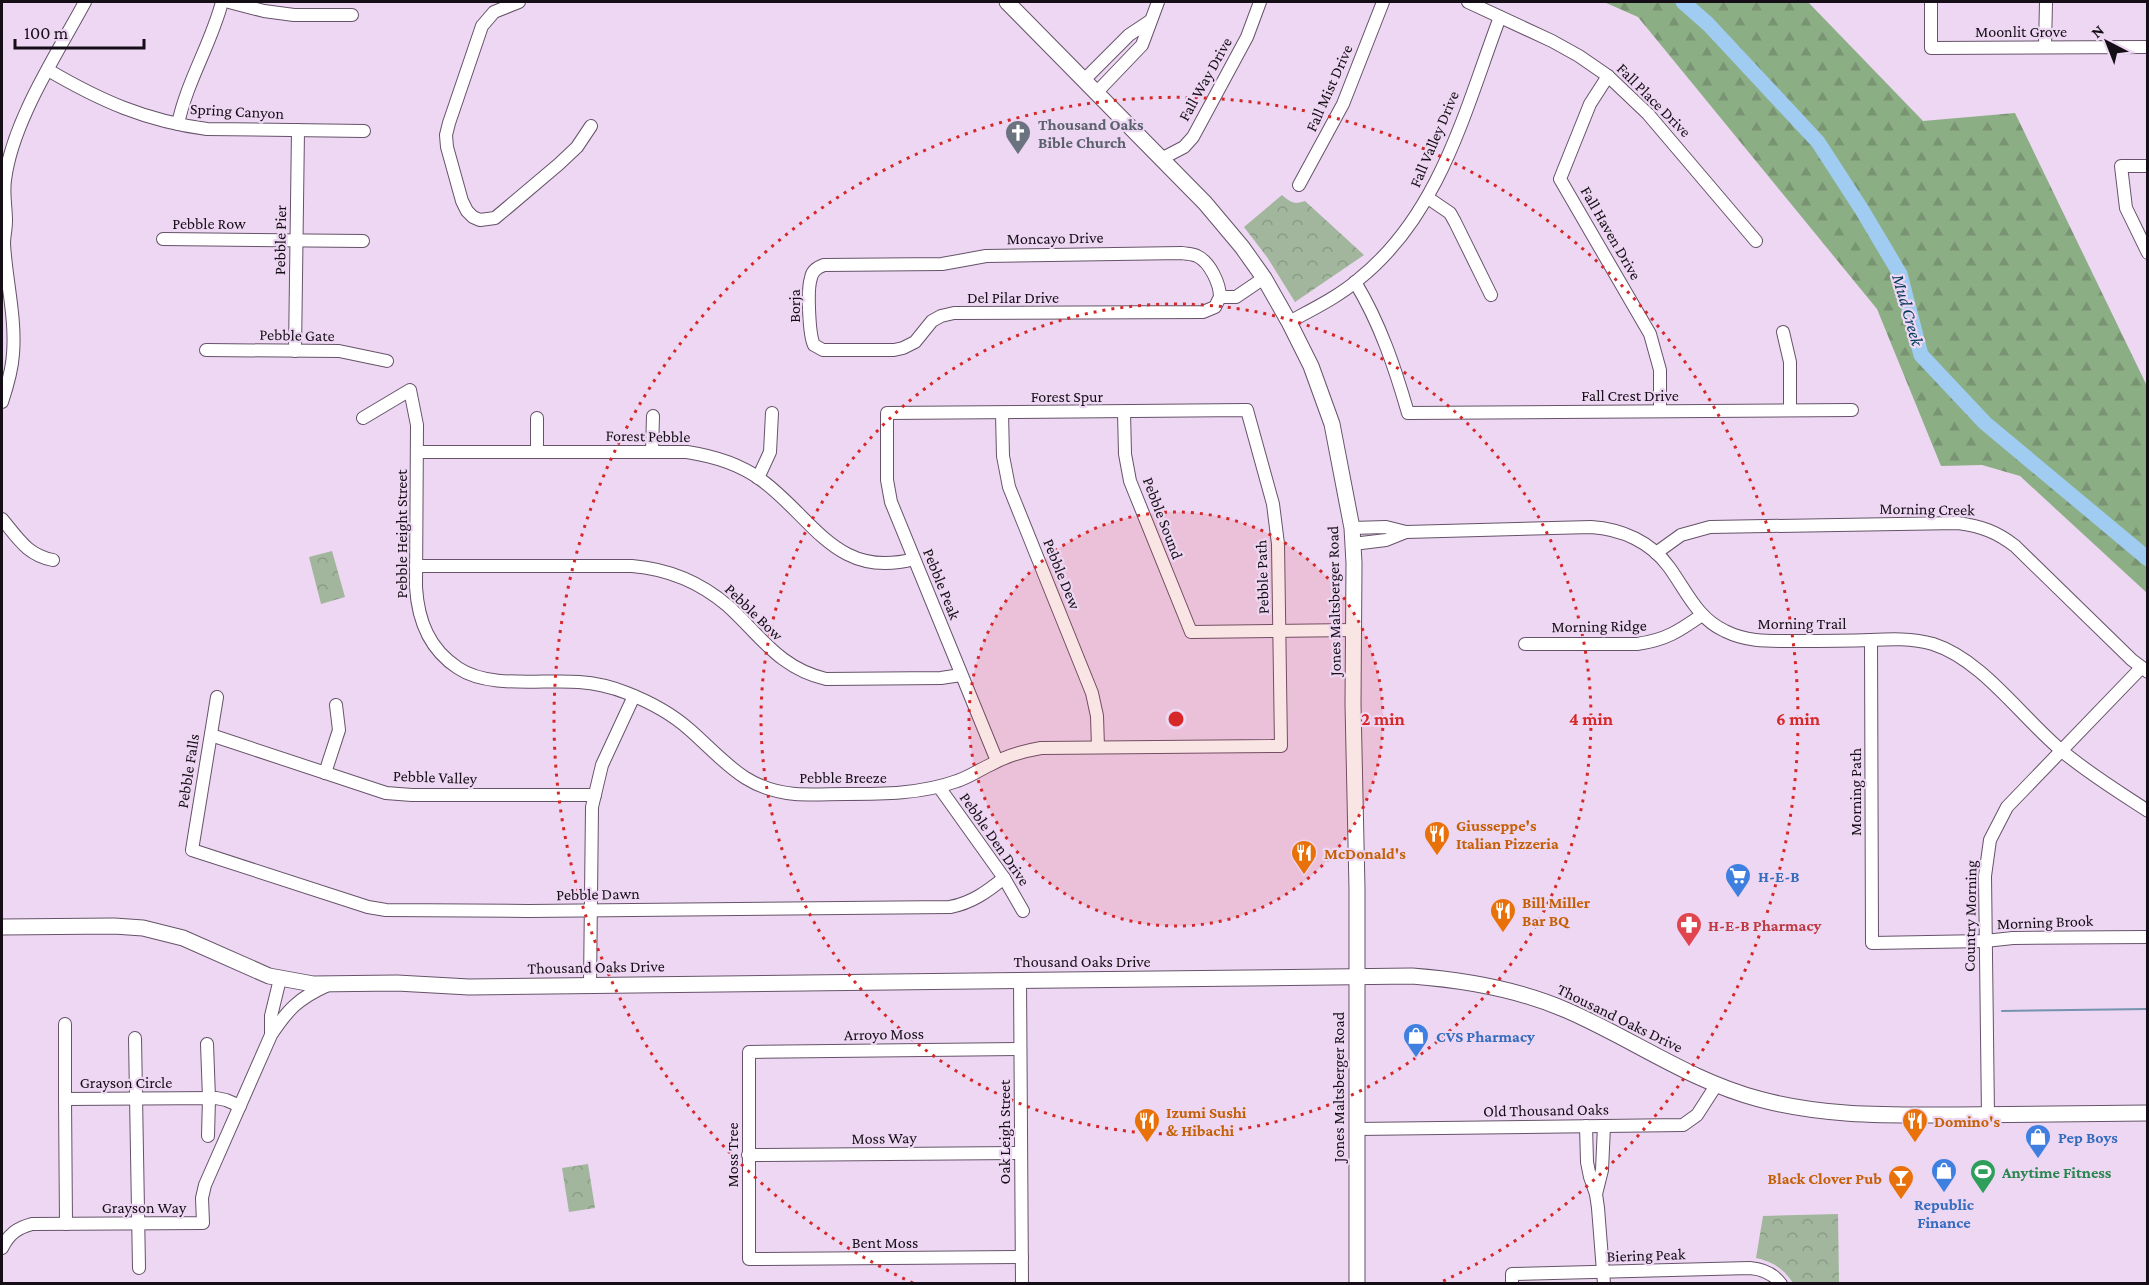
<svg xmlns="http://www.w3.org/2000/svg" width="2149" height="1285" viewBox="0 0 2149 1285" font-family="'Crimson Pro',serif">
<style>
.forest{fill:url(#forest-firs)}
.park{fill:url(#park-crowns)}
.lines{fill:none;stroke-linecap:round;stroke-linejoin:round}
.stream{stroke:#7693af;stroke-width:2}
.river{stroke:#a0ccf1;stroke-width:15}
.minor-casing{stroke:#665369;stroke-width:14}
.major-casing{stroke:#665369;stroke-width:17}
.minor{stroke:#fff;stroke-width:12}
.major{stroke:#fff;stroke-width:15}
.ring{fill:none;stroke:#d62828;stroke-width:3;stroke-dasharray:3 6}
.labels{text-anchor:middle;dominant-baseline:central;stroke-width:4.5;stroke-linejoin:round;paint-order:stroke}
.street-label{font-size:16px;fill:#150e16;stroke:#edd7f2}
.worship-label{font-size:16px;font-weight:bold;fill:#5b616d;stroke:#edd7f2;text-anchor:start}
.food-label{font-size:16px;font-weight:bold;fill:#c56008;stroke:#edd7f2;text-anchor:start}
.shop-label{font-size:16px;font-weight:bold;fill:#366cbe;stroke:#edd7f2;text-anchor:start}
.health-label{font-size:16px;font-weight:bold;fill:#be3a42;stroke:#edd7f2;text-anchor:start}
.leisure-label{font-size:16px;font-weight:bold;fill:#27864d;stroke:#edd7f2;text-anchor:start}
.water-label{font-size:18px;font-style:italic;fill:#043a5d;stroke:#edd7f2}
.centre{fill:#d62828;stroke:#edd7f2;stroke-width:3}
.ring-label{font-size:18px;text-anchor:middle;font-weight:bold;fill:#d62828;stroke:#edd7f2;stroke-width:4.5;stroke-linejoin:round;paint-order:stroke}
</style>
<defs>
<pattern id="forest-firs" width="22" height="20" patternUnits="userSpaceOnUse" patternTransform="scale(1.5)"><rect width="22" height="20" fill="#8cae85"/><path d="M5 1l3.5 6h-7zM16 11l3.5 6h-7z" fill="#789472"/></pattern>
<pattern id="park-crowns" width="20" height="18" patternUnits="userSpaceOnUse" patternTransform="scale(1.5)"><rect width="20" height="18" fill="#a1b69c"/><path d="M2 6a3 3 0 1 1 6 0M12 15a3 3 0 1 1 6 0" fill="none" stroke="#8a9b86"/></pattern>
</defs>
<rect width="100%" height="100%" fill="#edd7f2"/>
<path class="forest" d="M1604 2H1808L1923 121 2015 113 2147 386V593L2020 476 1982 465 1941 466 1877 309 1638 17Z"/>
<g class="park">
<path d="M1282 195C1290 202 1294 205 1305 201L1364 255 1295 302 1267 257 1244 227Z"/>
<path d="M332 551 345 597 321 604 309 557Z"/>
<path d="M588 1164 595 1208 569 1212 562 1168Z"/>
<path d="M1838 1214 1839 1283H1793C1784 1269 1772 1261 1756 1258L1763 1216Z"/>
</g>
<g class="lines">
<path class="stream" d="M2002 1011 2148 1009"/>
<path class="river" d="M1683 2 1708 24 1818 142 1862 210 1900 274 1921 355 1985 423 2148 559"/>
<defs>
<g id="minor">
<path d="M229 2 264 11 294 15H352"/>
<path d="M519 2 494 12 482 26 449 123 446 135 447 147 462 201 467 211 473 217 480 220 495 218 507 208 559 164 577 147 591 126"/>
<path d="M1468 2 1552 41 1579 56 1608 76 1648 114 1756 241"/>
<path d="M1931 2V48L2148 47"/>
<path d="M2045 47 2046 2"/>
<path d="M48 70C101 101 146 121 207 129L364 131"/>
<path d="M1608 76 1590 104 1560 179 1650 334 1660 370V411"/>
<path d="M1084 80 1129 35 1150 21"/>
<path d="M1097 92 1142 45 1158 2"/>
<path d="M178 124C187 81 211 44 222 2"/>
<path d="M1161 159 1184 147 1193 137 1247 37 1260 2"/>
<path d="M2148 166H2121L2126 208 2148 253"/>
<path d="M1299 185 1343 104 1383 2"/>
<path d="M1428 198 1450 213 1455 222 1491 295"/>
<path d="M163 239 363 241"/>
<path d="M1355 282C1380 323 1395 368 1408 413L1852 410"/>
<path d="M1220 297 1215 307 1203 312 954 313 941 316 932 321 915 342 903 348 894 350H823L814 345C809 335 807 289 811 278 812 271 818 267 824 265L942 264 986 256 1182 253C1187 254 1193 254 1197 256 1210 262 1220 284 1220 297H1236L1264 278"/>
<path d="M1289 322C1313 309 1338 297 1359 279 1440 214 1465 110 1500 17"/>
<path d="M1783 332 1790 362V410"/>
<path d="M206 350 339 351 387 361"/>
<path d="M295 351 298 130"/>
<path d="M2 402C7 387 12 370 13 354 16 317 6 280 4 244 4 236 6 229 6 221 6 207 3 194 5 180 12 122 57 54 85 2"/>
<path d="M1124 412 1125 454 1130 481 1191 632 1354 630"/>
<path d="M1002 413 1003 456 1009 487 1092 693 1097 716 1098 747"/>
<path d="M363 418 410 390 417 425 416 587C418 621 429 649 458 668 489 689 543 679 579 682 595 683 612 687 627 693 650 702 671 713 690 730 724 760 745 790 795 794 812 795 829 794 845 794 883 794 921 794 957 781 969 777 979 770 990 765 1006 756 1023 751 1041 748L1281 746 1278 544 1273 504 1247 410 887 413V480L891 502 997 761"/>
<path d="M537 418V452"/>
<path d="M417 452H687C713 456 738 463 760 479 813 517 836 580 914 559"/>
<path d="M652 452 653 416"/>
<path d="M758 478 770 452 772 413"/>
<path d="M2 519C18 538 27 555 53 560"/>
<path d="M1352 528 1386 527 1406 532 1591 527C1622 529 1651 542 1669 567 1687 592 1697 618 1725 631 1747 642 1769 641 1792 641 1818 641 1844 641 1870 640 1891 639 1912 638 1933 644 1983 660 2022 718 2062 751 2088 773 2119 792 2148 811"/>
<path d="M1353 544 1386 540 1406 532"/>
<path d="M1656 553 1681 535 1710 527 1958 523C1981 526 1997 532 2015 546L2132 660 2148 672"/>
<path d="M416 566H632C669 569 700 582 728 606 761 636 779 668 826 679L941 678 961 675"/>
<path d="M1871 640 1872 943 1985 941 2013 938 2148 937"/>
<path d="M1525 644H1637C1666 640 1679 631 1702 615"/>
<path d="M217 697 192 850 368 907 386 910 528 911 950 907C972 903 988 891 1004 878"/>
<path d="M211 735 386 793 412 795H595"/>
<path d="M325 773 339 730 336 705"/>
<path d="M939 787 1004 878 1023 911"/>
<path d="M1020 979 1022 1284"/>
<path d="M590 985 592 807 602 765 634 696"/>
<path d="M65 1024V1099"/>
<path d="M271 1034V1016L280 979"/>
<path d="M135 1038 139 1268"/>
<path d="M207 1044 209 1098 208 1136"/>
<path d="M1020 1049 749 1052V1259L1022 1257"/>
<path d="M1988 1115 1985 876 1990 840 2007 807 2141 668"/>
<path d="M1586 1126 1587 1162 1590 1177 1596 1194 1598 1208 1604 1284"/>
<path d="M1356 1129 1683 1125 1697 1115 1717 1084"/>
<path d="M748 1155 1021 1153"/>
<path d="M1596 1194 1602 1170 1604 1126"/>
<path d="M66 1224 65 1099 216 1098 226 1100 240 1106"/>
<path d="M2 1248C9 1234 17 1228 32 1224L203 1223 202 1198 205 1185 271 1035C288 1009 299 998 328 985"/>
<path d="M1512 1284V1274L1750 1268C1762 1269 1773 1273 1781 1284"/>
</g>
<g id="major">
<path d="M1007 2 1205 203 1242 247 1264 278 1289 322 1311 366 1332 424 1352 528 1354 563 1353 704 1357 889V1284"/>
<path d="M2 927 114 926 143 928 183 938 269 976 313 984 397 983 469 987 1412 976C1464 980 1518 989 1566 1010 1631 1038 1690 1081 1759 1099 1825 1117 1890 1115 1957 1115 2021 1114 2084 1114 2148 1113"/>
</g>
</defs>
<use href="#minor" class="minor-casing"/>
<use href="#major" class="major-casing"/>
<use href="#minor" class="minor"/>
<use href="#major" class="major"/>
</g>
<circle cx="1176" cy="719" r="207" fill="#d62828" fill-opacity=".12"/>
<g class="ring">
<circle cx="1176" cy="719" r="207"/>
<circle cx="1176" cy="719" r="415"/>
<path d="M913 1283A622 622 0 1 1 1439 1283"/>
</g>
<defs>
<symbol id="church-pin" viewBox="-11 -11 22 30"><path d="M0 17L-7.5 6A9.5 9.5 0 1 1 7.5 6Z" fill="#6b7280" stroke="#edd7f2"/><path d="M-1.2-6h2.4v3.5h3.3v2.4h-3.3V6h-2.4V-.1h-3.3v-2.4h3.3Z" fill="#fff"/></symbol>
<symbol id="restaurant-pin" viewBox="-11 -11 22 30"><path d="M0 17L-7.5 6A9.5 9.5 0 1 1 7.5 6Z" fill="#e8710a" stroke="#edd7f2"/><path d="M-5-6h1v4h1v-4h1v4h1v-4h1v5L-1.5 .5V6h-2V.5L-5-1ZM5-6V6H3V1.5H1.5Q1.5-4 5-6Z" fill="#fff"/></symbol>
<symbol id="supermarket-pin" viewBox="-11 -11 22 30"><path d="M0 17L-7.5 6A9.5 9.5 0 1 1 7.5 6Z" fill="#3f7fe0" stroke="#edd7f2"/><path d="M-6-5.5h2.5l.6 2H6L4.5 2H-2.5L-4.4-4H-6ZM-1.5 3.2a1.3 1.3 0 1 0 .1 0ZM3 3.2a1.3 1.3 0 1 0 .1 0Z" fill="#fff"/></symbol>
<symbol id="pharmacy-pin" viewBox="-11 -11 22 30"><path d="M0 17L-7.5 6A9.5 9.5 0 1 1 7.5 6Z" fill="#e0444e" stroke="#edd7f2"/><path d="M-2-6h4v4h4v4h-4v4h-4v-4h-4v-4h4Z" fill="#fff"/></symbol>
<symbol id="shop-pin" viewBox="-11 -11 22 30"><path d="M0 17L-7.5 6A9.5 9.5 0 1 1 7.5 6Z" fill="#3f7fe0" stroke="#edd7f2"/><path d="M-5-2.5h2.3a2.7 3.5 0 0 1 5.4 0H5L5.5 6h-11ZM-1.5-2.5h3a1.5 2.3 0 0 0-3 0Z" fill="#fff"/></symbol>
<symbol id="stadium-pin" viewBox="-11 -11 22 30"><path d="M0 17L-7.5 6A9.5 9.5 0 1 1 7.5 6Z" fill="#2e9e5b" stroke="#edd7f2"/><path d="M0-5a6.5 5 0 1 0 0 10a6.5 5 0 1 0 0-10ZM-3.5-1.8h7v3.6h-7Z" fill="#fff"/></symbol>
<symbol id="bar-pin" viewBox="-11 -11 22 30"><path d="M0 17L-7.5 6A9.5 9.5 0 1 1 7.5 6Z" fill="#e8710a" stroke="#edd7f2"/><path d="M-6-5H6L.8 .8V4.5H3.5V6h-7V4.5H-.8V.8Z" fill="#fff"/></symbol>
</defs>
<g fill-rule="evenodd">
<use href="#church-pin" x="1003" y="118" width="30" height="40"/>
<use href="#restaurant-pin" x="1422" y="819" width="30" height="40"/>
<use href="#restaurant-pin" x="1289" y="838" width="30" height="40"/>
<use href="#supermarket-pin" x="1723" y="861" width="30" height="40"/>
<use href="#restaurant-pin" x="1488" y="896" width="30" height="40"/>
<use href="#pharmacy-pin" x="1674" y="910" width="30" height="40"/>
<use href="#shop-pin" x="1401" y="1021" width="30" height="40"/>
<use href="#restaurant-pin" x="1132" y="1106" width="30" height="40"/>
<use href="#restaurant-pin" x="1900" y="1106" width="30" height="40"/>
<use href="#shop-pin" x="2023" y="1122" width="30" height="40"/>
<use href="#shop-pin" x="1929" y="1156" width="30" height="40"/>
<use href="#stadium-pin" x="1968" y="1157" width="30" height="40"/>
<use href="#bar-pin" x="1886" y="1163" width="30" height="40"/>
</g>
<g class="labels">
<g class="street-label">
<text x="2021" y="31">Moonlit Grove</text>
<text transform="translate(1205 79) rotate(-61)">Fall Way Drive</text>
<text transform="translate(1329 88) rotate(-66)">Fall Mist Drive</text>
<text transform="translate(1654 100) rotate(45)">Fall Place Drive</text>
<text transform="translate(237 111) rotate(3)">Spring Canyon</text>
<text transform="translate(1434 139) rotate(-67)">Fall Valley Drive</text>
<text x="209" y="223">Pebble Row</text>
<text transform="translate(1611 233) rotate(60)">Fall Haven Drive</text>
<text transform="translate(1055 238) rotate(-1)">Moncayo Drive</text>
<text transform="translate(280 240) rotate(-89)">Pebble Pier</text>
<text x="1013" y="297">Del Pilar Drive</text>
<text transform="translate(794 306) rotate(-90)">Borja</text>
<text transform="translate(297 335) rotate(1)">Pebble Gate</text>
<text x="1630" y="395">Fall Crest Drive</text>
<text x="1067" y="396">Forest Spur</text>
<text transform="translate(648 436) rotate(1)">Forest Pebble</text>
<text transform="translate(1927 509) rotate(1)">Morning Creek</text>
<text transform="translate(1163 518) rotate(69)">Pebble Sound</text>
<text transform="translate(401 534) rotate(-90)">Pebble Height Street</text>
<text transform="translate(1062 574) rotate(68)">Pebble Dew</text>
<text transform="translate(1262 577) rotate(-92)">Pebble Path</text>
<text transform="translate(942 584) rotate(68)">Pebble Peak</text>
<text transform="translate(1334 601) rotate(-91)">Jones Maltsberger Road</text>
<text transform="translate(754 612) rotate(44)">Pebble Bow</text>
<text x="1802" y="623">Morning Trail</text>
<text transform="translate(1599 626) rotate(-1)">Morning Ridge</text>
<text transform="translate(188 771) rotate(-81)">Pebble Falls</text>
<text transform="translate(435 777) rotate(2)">Pebble Valley</text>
<text x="843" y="777">Pebble Breeze</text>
<text transform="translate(1855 792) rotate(-90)">Morning Path</text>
<text transform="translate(995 839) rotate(55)">Pebble Den Drive</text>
<text transform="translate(598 894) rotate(-1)">Pebble Dawn</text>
<text transform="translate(1970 916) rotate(-89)">Country Morning</text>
<text transform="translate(2045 922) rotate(-2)">Morning Brook</text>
<text x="1082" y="961">Thousand Oaks Drive</text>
<text transform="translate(596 967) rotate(-1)">Thousand Oaks Drive</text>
<text transform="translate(1620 1018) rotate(26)">Thousand Oaks Drive</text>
<text transform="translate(884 1034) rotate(-1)">Arroyo Moss</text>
<text x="126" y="1082">Grayson Circle</text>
<text transform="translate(1338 1087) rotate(-90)">Jones Maltsberger Road</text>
<text transform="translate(1546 1110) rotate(-1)">Old Thousand Oaks</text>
<text transform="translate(1004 1132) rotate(-90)">Oak Leigh Street</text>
<text transform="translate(884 1138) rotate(-1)">Moss Way</text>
<text transform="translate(732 1155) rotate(-90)">Moss Tree</text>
<text x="144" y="1207">Grayson Way</text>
<text x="885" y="1242">Bent Moss</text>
<text transform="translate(1646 1255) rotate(-2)">Biering Peak</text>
</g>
<g class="worship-label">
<text x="1038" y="124">Thousand Oaks<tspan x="1038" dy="18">Bible Church</tspan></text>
</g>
<g class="food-label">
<text x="1456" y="825">Giusseppe's<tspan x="1456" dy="18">Italian Pizzeria</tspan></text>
<text x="1324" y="853">McDonald's</text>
<text x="1522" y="902">Bill Miller<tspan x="1522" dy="18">Bar BQ</tspan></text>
<text x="1166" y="1112">Izumi Sushi<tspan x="1166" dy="18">&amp; Hibachi</tspan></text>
<text x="1934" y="1121">Domino's</text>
<text x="1882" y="1178" text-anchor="end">Black Clover Pub</text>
</g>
<g class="shop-label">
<text x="1758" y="876">H-E-B</text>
<text x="1436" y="1036">CVS Pharmacy</text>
<text x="2058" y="1137">Pep Boys</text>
<text x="1944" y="1204" text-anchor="middle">Republic<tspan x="1944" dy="18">Finance</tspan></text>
</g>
<g class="health-label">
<text x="1708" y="925">H-E-B Pharmacy</text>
</g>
<g class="leisure-label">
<text x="2002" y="1172">Anytime Fitness</text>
</g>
<g class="water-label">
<text transform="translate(1908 310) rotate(74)">Mud Creek</text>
</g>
</g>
<circle cx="1176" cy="719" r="9" class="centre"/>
<g class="ring-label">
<text x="1383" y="725">2 min</text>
<text x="1591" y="725">4 min</text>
<text x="1798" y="725">6 min</text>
</g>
<rect width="2149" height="1285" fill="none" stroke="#150e16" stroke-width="6"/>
<g transform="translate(2107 42) rotate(318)" stroke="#edd7f2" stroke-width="4.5" paint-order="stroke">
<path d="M0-4.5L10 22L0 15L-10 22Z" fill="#150e16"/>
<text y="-9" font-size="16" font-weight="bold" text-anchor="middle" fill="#150e16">N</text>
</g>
<path d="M15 39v9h129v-9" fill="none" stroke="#150e16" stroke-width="3"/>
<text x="24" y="39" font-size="18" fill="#150e16" stroke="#edd7f2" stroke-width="4.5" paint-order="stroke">100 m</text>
</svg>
